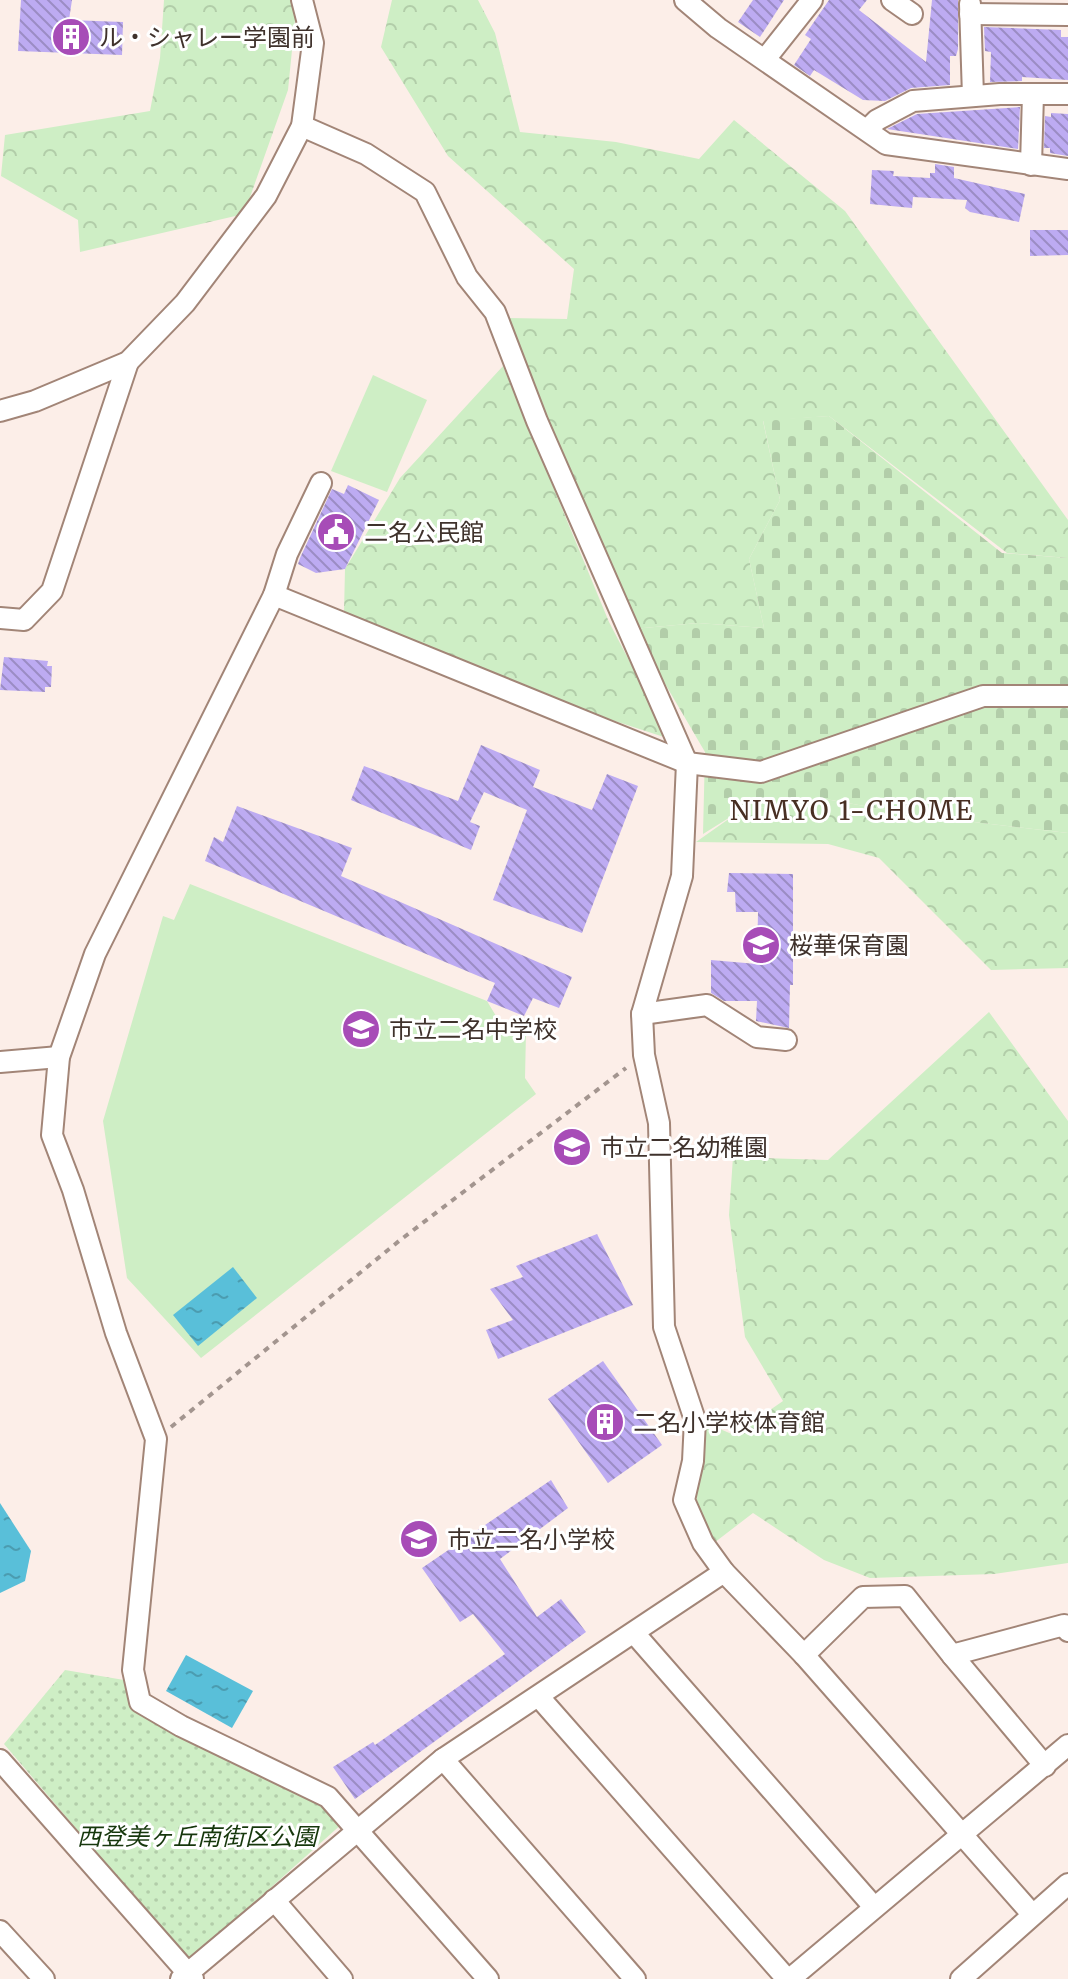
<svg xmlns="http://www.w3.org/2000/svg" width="1068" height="1979" viewBox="0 0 1068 1979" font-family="Merriweather,'Noto Sans JP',serif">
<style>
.grass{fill:url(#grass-dots)}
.forest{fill:url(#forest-crowns)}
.cemetery{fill:url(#cemetery-stones)}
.garden{fill:#ceeec5}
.water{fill:url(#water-ripples)}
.building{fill:url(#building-back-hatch)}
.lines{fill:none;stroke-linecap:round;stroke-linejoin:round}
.minor-casing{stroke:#a28577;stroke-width:24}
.path{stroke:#a3958f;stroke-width:4;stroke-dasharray:6 6;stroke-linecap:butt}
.minor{stroke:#fff;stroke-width:20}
.labels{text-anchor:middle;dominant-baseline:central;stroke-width:6;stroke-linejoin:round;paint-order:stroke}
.poi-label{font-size:24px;fill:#3f322c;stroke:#fff;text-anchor:start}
.park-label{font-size:24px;font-style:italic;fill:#16370c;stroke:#fff}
.neighbourhood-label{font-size:26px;letter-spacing:2px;fill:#482f23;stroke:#fff}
</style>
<defs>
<pattern id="grass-dots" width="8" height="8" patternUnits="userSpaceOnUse" patternTransform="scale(2)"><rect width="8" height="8" fill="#ceeec5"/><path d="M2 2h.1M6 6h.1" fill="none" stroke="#b2cda9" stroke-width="1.8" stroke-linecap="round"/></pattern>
<pattern id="forest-crowns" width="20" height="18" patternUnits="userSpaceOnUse" patternTransform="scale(2)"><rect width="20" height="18" fill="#ceeec5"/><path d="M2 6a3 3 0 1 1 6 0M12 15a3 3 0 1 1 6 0" fill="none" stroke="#b2cda9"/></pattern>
<pattern id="cemetery-stones" width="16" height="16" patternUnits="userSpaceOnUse" patternTransform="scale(2)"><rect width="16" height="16" fill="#ceeec5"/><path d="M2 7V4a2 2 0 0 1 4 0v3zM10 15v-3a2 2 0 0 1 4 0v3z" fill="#b2cda9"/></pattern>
<pattern id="water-ripples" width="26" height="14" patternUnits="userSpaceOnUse" patternTransform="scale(2)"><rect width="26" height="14" fill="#59bfd9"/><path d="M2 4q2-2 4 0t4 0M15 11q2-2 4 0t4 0" fill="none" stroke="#4b9cb0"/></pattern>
<pattern id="building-back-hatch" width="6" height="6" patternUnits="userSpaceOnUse" patternTransform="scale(2)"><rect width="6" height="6" fill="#bdabf2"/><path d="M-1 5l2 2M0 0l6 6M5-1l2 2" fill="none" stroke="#9b8cc4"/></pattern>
</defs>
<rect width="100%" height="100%" fill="#fceee8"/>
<path class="grass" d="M65 1670 124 1680 135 1707 322 1800 344 1822 189 1961 4 1744Z"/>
<g class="forest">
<path d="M164 0H297L288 90 244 214 80 252 78 220 1 176 5 135 150 111 160 58Z"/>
<path d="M392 0H478L495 33 520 132 616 142 699 159 734 120 845 211 1068 520V558L1007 553 829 416 763 421 780 500 749 559 764 628 698 623 633 629 506 318 567 319 574 269 448 156 381 47Z"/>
<path d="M503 366 609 622 670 739 575 708 344 612 345 569 400 478Z"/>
<path d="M820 798 914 815 1068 833V968L991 970 879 858 828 844 696 842 740 811Z"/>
<path d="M989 1012 1068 1121V1563L994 1574 870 1578 824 1560 753 1513 710 1546 697 1500 699 1420 734 1435 783 1401 745 1337 729 1215 733 1157 828 1160Z"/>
</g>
<path class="cemetery" d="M829 416 1002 553 1068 558V833L914 815 820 798 740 811 703 834 705 752 633 629 698 623 764 628 749 559 780 500 763 420Z"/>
<g class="garden">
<path d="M373 375 427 400 387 492 331 471Z"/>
<path d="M190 884 487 1001 499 1021 526 1032 525 1078 536 1094 201 1358 127 1278 103 1121 163 916 174 920Z"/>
</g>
<g class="water">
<path d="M233 1267 257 1298 198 1346 173 1315Z"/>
<path d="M0 1503 31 1551 25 1581 0 1593Z"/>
<path d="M186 1655 253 1691 232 1728 166 1691Z"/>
</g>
<g class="building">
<path d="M21 0H72L69 20 123 22 122 55 18 51Z"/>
<path d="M753 0H784L760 37 738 22Z"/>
<path d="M829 0H867L859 10 926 62 932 0H958V49L956 56H950V85L911 88 885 101 863 100 814 70 810 76 794 65 811 39 805 35Z"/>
<path d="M984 27 1061 30V37H1068V80L1022 77V81L990 82 991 52 985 51Z"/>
<path d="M1020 107 1018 149 887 129 917 114Z"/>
<path d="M1051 113 1068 114V156L1050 153V148H1044L1045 116 1051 117Z"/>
<path d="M935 164 954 167V178L1025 194 1019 222 970 212 965 208 967 200 913 197 912 208 870 204 872 170 894 171 893 176 930 178V173H935Z"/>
<path d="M1030 230H1068V255L1030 256Z"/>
<path d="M348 485 379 500 345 569 316 573 298 564 300 558 332 489 344 494Z"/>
<path d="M4 657 48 661 47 666H52L51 687H45V692L0 690Z"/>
<path d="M481 745 540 770 533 787 592 810 607 774 638 786 582 933 493 900 527 810 484 792 470 822 480 826 471 850 351 800 364 766 458 801Z"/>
<path d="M237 806 352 848 341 876 572 977 559 1008 533 998 524 1016 487 1001 495 983 205 861 214 837 223 842Z"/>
<path d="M729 873 793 874V985H790L789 1028 756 1021 757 1001H724L711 993V960L757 964 758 912H736L735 892H727Z"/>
<path d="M597 1234 633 1305 498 1359 486 1330 513 1320 490 1289 523 1277 516 1266Z"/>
<path d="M603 1361 662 1445 608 1483 548 1399Z"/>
<path d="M551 1480 568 1508 500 1559 537 1617 561 1599 586 1632 355 1799 333 1767 373 1742 375 1745 505 1654 473 1614 460 1622 422 1568Z"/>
</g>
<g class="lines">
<defs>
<g id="minor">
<path d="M685 0 718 28 886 144 1068 169"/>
<path d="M892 0 912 14"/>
<path d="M970 4 973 96"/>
<path d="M970 14 1068 15"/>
<path d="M766 58 812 0"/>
<path d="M302 126 366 154 425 192 467 277 495 312 537 421 687 763 682 876 642 1014 644 1055 659 1123 664 1327 695 1420 693 1461 684 1500 703 1543 724 1572"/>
<path d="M867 130 877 120 913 101 1000 94H1068"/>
<path d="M1031 165 1033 94"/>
<path d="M0 411 35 401 128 362 185 303 266 196 302 126 313 43 302 0"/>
<path d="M274 595 287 554 321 483"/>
<path d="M0 618 24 620 52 591 128 362"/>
<path d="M642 1014 707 1005 757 1037 786 1040"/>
<path d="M0 1062 59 1057"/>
<path d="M634 1633 874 1907"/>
<path d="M804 1655 863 1597 905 1596 952 1655 1064 1625 1068 1631"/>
<path d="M952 1655 1045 1766"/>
<path d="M539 1697 787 1979"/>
<path d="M443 1759 635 1979"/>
<path d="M0 1760 193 1979"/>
<path d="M274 1900 342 1979"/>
<path d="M0 1931 44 1979"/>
<path d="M181 1979 443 1759 724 1572 804 1655 1032 1914"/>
<path d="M488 1979 328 1797 181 1726 140 1702 133 1670 156 1439 116 1333 73 1190 52 1135 59 1057 95 954 274 595 687 763 761 772 983 696H1068"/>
<path d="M790 1979 1068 1745"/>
<path d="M961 1979 1068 1884"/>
</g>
</defs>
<use href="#minor" class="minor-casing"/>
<path class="path" d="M171 1427 399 1241 626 1068"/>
<use href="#minor" class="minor"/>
</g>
<defs>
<symbol id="building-disc" viewBox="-11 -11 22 22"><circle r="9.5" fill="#a74cb7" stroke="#fff"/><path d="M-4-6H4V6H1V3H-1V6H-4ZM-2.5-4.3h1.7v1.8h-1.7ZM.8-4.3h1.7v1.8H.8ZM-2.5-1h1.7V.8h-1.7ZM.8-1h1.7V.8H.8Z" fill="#fff"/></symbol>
<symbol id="civic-disc" viewBox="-11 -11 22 22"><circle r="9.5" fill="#a74cb7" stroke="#fff"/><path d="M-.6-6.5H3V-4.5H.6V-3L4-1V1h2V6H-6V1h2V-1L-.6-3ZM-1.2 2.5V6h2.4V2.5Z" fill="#fff"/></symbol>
<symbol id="school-disc" viewBox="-11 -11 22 22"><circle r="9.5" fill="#a74cb7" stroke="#fff"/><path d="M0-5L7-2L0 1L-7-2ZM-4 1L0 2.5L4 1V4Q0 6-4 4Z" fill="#fff"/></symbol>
</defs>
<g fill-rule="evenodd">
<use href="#building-disc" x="49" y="15" width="44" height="44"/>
<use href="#civic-disc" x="314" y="510" width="44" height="44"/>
<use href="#school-disc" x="739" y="923" width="44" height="44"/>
<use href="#school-disc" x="339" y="1007" width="44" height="44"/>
<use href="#school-disc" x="550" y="1125" width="44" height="44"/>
<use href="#building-disc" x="583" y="1400" width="44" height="44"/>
<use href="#school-disc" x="397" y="1517" width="44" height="44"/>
</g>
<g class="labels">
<g class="poi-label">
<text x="99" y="37">ル・シャレー学園前</text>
<text x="364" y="532">二名公民館</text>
<text x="789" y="945">桜華保育園</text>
<text x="389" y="1029">市立二名中学校</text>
<text x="600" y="1147">市立二名幼稚園</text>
<text x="633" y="1422">二名小学校体育館</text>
<text x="447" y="1539">市立二名小学校</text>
</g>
<g class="park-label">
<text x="197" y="1836">西登美ヶ丘南街区公園</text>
</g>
<g class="neighbourhood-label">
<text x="852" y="810">NIMYO 1-CHOME</text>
</g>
</g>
</svg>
